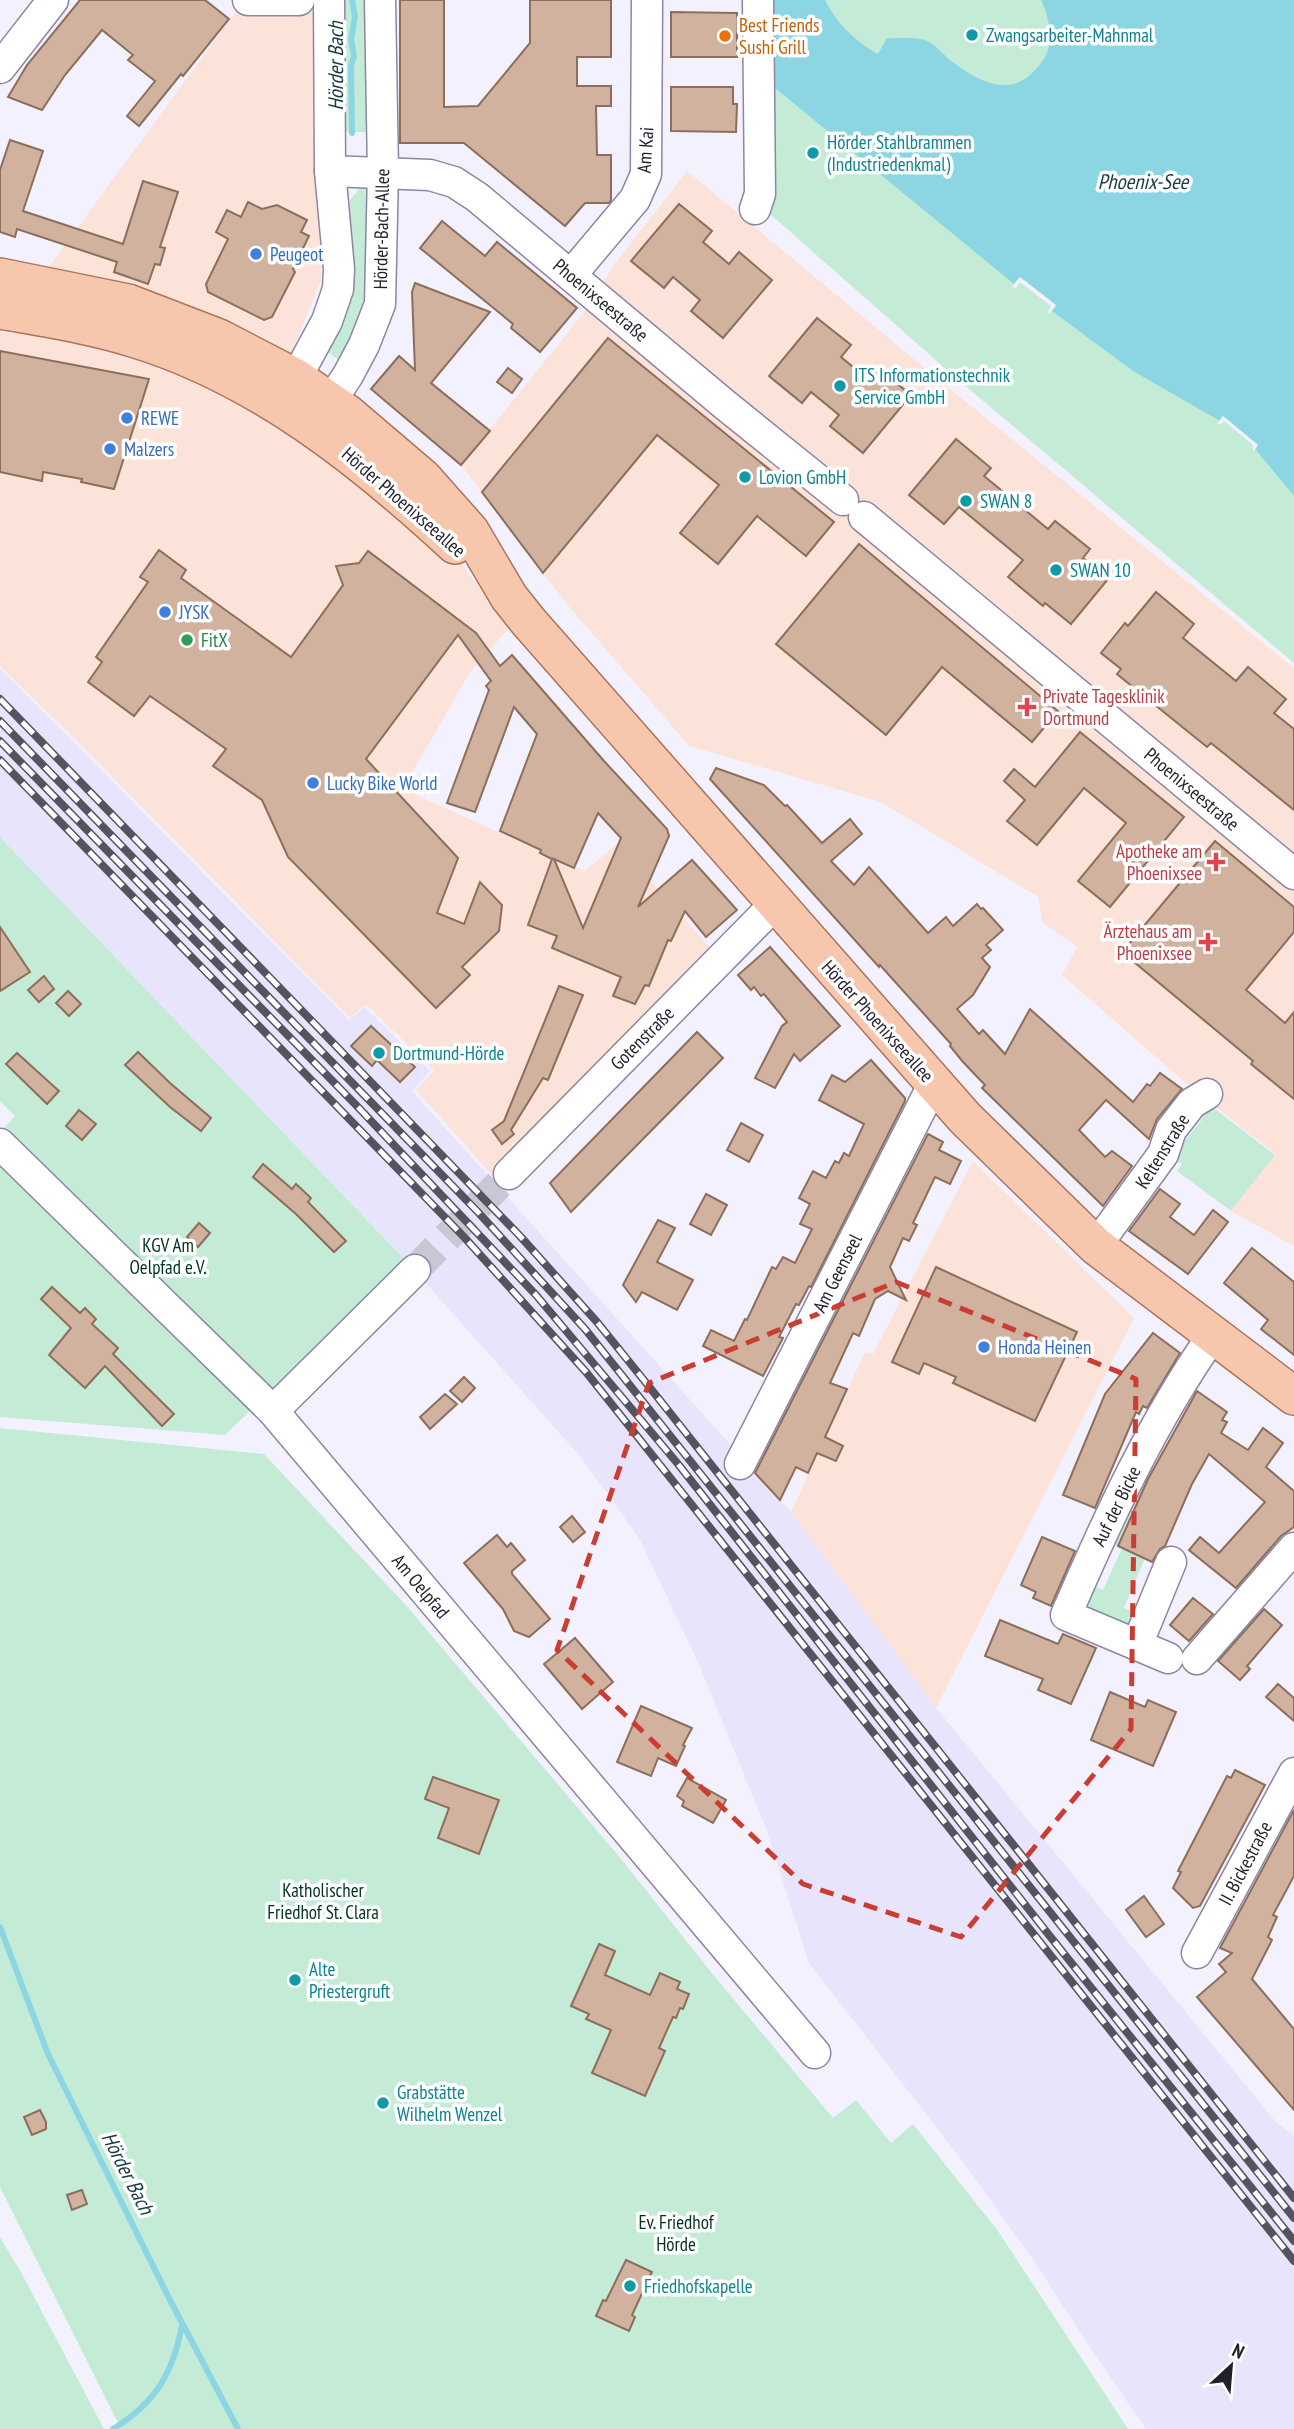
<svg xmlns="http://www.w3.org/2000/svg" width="1294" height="2429" viewBox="0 0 1294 2429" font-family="'PT Sans Narrow',sans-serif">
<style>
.commercial{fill:#fce3d9}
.built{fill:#e8e4fc}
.green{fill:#c4ebd6}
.water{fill:#8cd6e4}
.pier{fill:#f4f1fe}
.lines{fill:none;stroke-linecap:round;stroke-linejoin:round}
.stream{stroke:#8cd6e4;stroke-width:6}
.building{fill:#d1b29e;stroke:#8b6e5c;stroke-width:2;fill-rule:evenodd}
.minor-tunnel{stroke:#cac7d4;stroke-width:30;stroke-dasharray:30 15;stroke-linecap:butt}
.minor-casing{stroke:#8c86a4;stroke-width:33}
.major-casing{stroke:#a9745c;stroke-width:40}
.minor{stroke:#fff;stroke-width:30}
.major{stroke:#f7c7ad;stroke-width:37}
.rail-casing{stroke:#565360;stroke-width:8}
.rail{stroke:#fff;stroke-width:5;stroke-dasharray:16;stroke-linecap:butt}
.marked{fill:none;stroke:#ca3d32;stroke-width:5;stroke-dasharray:14 9;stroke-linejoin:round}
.culture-dot{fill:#0f9aa8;stroke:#fff;stroke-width:2.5}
.food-dot{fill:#e8710a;stroke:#fff;stroke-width:2.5}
.shop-dot{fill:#3f7fe0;stroke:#fff;stroke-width:2.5}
.leisure-dot{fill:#2e9e5b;stroke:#fff;stroke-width:2.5}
.health-dot{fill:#e0444e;stroke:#fff;stroke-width:2.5}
.labels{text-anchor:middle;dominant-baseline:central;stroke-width:7;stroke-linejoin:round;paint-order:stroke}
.food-label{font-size:19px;fill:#c56008;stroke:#fff;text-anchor:start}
.culture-label{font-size:19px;fill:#0d838f;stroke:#fff;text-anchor:start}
.street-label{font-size:19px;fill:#221f2b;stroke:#fff}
.shop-label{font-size:19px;fill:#366cbe;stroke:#fff;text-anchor:start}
.leisure-label{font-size:19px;fill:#27864d;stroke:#fff;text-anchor:start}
.health-label{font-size:19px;fill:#be3a42;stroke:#fff;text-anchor:end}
.park-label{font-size:19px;fill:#00331f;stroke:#fff}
.water-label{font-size:21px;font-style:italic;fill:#183b42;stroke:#fff}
</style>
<rect width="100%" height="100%" fill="#f4f1fe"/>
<g class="commercial">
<path d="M237 10 321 13V280L277 388 459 560 509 628 470 672 403 789 585 871 618 843 718 957 498 1182 416 1090 434 1071 366 1004 350 1018 77 741 0 666V319L10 320Z"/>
<path d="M687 171 944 384 1294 668V1246L1231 1211 1276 1154 1196 1092 1062 975 1077 947 1043 923 1038 897 881 802 689 746 566 603 461 465 582 315 614 265Z"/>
<path d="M973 1161 1134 1318 936 1708 791 1512 865 1352 873 1354Z"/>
</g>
<path class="built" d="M0 668 349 1020 365 1007 430 1071 412 1091 791 1512 937 1709 1276 2122 1294 2136V2429H1146L1089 2346 1034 2261 961 2159 809 1963 767 1831 698 1662 639 1538 580 1456 406 1261 0 837Z"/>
<g class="green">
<path d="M337 0H369L371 132H336Z"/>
<path d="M742 0H1294V663L956 378 744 191Z"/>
<path d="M360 188 367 189 373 196 375 294 345 364 323 349 346 205Z"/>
<path d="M0 837 406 1261 225 1435 0 1417V1132L15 1116 0 1101Z"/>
<path d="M1206 1102 1275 1155 1231 1211 1177 1171 1182 1164 1172 1157 1203 1118 1198 1113Z"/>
<path d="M0 1428 264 1454 404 1603 622 1860 711 1972 833 2118 856 2100 891 2143 913 2124 998 2231 1128 2429H121L0 2187Z"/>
<path d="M1139 1473 1148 1477 1119 1546 1108 1542Z"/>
<path d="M1122 1548 1145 1558 1124 1608 1137 1614 1131 1627 1087 1613 1082 1595 1087 1583 1103 1590Z"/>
<path d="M0 2237 23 2276 104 2429H0Z"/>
</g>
<path class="water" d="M769 0H825C837 24 855 41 878 54L887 38C898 39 920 36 929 42 938 47 945 57 954 63 988 88 1019 99 1045 57 1054 42 1049 15 1041 0H1294V496L1255 449 1258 445 1224 417 1220 421 1133 371 1052 311 1056 306 1019 278 1014 284 769 83Z"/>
<g class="pier">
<path d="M1020 277 1056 305 1049 314 1048 311 1051 306 1020 282 1016 288 1012 287Z"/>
<path d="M1223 416 1258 445 1253 452V445L1224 421 1221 424H1217Z"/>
</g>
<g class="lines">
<g class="stream">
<path d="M352 133 351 66 354 56 351 39 355 17 352 0"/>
<path d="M0 1927 48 2054 170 2300 238 2429"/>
<path d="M113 2429C155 2403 173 2374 182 2325"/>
</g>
</g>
<g class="building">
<path d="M80 0H205L229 19 183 76 181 74 139 126 127 116 155 81 128 60 133 55 102 30 65 75 42 110 8 97 27 65Z"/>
<path d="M400 0H444V107L478 106 530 43V0H611V57H577V86H611V106H596L597 155H611V200L609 203H585L565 226 464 143H400Z"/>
<path d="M671 12 737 13V57H671Z"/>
<path d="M671 87H733V104H737L736 132 671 131Z"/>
<path d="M10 140 43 151 23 211 123 244 143 181 178 192 160 247 165 248 160 265 155 264 148 284 114 272 117 262 17 229 15 237 0 232V170Z"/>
<path d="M248 202 262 209 277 205 307 220 301 232 309 236 293 269 295 272 272 317 264 320 208 292 206 284 228 239 216 232 227 210 241 217Z"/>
<path d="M679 204 712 231 703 242 729 264 739 252 772 280 723 338 691 311 700 300 673 277 664 288 631 261Z"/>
<path d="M442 221 485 256 497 242 577 308 540 352 511 328 513 324 420 248Z"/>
<path d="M415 283 490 312 431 383 490 431 461 465 371 389 399 356 415 370 412 292Z"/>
<path d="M817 318 851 345 841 357 869 380 878 368 911 395 863 453 830 426 839 415 811 392 802 403 769 376Z"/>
<path d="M608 338 834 522 806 556 757 516 718 564 680 533 719 485 657 435 543 573 482 492Z"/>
<path d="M0 351 149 379 114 489 81 482 82 479 43 472 42 481 0 472Z"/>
<path d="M508 368 522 379 512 393 497 382Z"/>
<path d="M956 439 991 468 984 476 1048 529 1055 521 1090 549 1083 558 1109 578 1071 624 1045 603 1043 606 1008 577 1023 560 959 507 944 524 909 495Z"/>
<path d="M859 544 1058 711 1032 742 942 667 886 735 776 644Z"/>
<path d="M159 550 186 570 181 578 291 657 343 585 336 566 359 563 368 551 476 633 500 666 512 655 604 761 667 829 669 836 638 907 692 860 737 910 706 937 685 911 671 941 668 940 649 986 645 985 635 1004 613 996 621 977 552 948 557 936 528 925 552 859 540 853 541 850 500 831 537 734 514 707 475 812 447 803 489 690 486 686 491 681 458 635 366 759 458 858 437 913 464 924 480 882 502 905 499 931 462 967 470 975 436 1008 288 857 262 800 213 766 226 749 150 696 134 716 88 682 102 662 96 657 148 582 140 577ZM598 813 621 838 583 928 554 859 574 868Z"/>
<path d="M1156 592 1194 624 1183 638 1236 681 1248 667 1286 699 1274 713 1294 729V810L1211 743 1207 747 1134 688 1117 674 1121 669 1101 653 1125 623 1128 626Z"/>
<path d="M1080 732 1184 817 1110 907 1078 881 1126 823 1084 788 1037 845 1007 821 1025 800 1004 781 1014 769 1035 787Z"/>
<path d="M716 768 764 785 785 806 787 805 822 843 850 819 862 834 831 861 854 885 869 867 928 933 946 917 953 926 977 904 981 909 983 908 1003 930 986 945 991 950 982 958 990 967 973 995 957 1009 979 1034 983 1030 1005 1054 1030 1009 1133 1102 1147 1084 1150 1086 1160 1073 1182 1089 1157 1119 1149 1139 1106 1100 1079 1130 1105 1157 1112 1151 1132 1166 1103 1206 982 1088 985 1085 963 1062 950 1046 951 1044 880 965 879 967 710 779Z"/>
<path d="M1215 841 1294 907V932L1246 990 1285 1023 1294 1012V1099L1251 1064 1253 1061 1122 952Z"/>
<path d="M0 927 30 972 0 991Z"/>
<path d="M770 947 840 1026 800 1061 794 1054 775 1088 755 1078 782 1026 787 1022 764 994 761 996 754 987 751 990 738 975Z"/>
<path d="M44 976 54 989 39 1002 28 990Z"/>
<path d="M559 986 583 995 548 1080 543 1078 511 1130 514 1134 502 1144 492 1130 504 1121Z"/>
<path d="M68 991 81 1004 69 1016 56 1003Z"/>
<path d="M371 1026 415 1067 400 1082 377 1060 372 1066 351 1046Z"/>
<path d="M697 1032 723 1058 571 1212 550 1183Z"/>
<path d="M138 1052 170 1083 211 1118 201 1131 170 1107 125 1065Z"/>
<path d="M17 1053 59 1091 47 1104 6 1064Z"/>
<path d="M871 1060 905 1098V1101L811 1287 809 1286 799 1305 796 1304 779 1337 783 1338 763 1376 703 1346 711 1330 734 1341 745 1319 747 1320 772 1267 776 1269 783 1257 795 1263 812 1229 800 1224 810 1204 799 1198 813 1171 826 1178 835 1161 839 1163 844 1153 849 1156 864 1124 819 1100 832 1075 845 1082Z"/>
<path d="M79 1110 96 1124 82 1140 66 1126Z"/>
<path d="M741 1123 763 1135 749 1162 727 1150Z"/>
<path d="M928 1134 943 1142 939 1150 961 1161 950 1184 935 1177 913 1223 917 1225 909 1241 903 1238 890 1267 906 1300 888 1291 875 1299 859 1336 853 1333 830 1383 847 1389 825 1437 843 1446 836 1461 817 1453 808 1473 796 1467 780 1500 755 1473Z"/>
<path d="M263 1164 292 1189 296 1184 311 1198 308 1202 346 1241 334 1252 296 1214 253 1177Z"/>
<path d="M1160 1189 1180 1204 1170 1217 1194 1235 1213 1210 1228 1222 1188 1274 1129 1231Z"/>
<path d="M706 1194 727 1205 711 1235 690 1224Z"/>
<path d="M658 1220 675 1228 657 1262 693 1280 677 1310 642 1292 636 1302 623 1285Z"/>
<path d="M199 1223 210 1233 198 1247 187 1237Z"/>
<path d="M1252 1248 1294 1282V1355L1261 1329 1268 1320 1224 1283Z"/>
<path d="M936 1267 1077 1332 1035 1421 953 1383 956 1377 924 1363 919 1374 892 1362Z"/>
<path d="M52 1287 80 1313 85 1308 96 1319 92 1324 118 1348 113 1354 174 1414 162 1426 105 1366 85 1388 49 1355 71 1328 41 1299Z"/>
<path d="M1153 1333 1180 1353 1147 1408 1143 1406 1139 1414 1136 1412 1095 1508 1063 1495 1105 1394Z"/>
<path d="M464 1377 475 1388 462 1402 450 1391Z"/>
<path d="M1197 1391 1227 1412 1222 1420 1227 1422 1221 1433 1248 1450 1263 1428 1283 1443 1266 1467 1294 1491V1527L1281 1536 1236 1588 1189 1550 1200 1537 1219 1553 1265 1502 1209 1454 1192 1484 1165 1546 1160 1549 1152 1562 1118 1546 1148 1479Z"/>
<path d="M445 1394 457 1404 430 1429 420 1417Z"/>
<path d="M572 1516 585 1532 573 1542 560 1527Z"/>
<path d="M497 1535 507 1547 511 1543 525 1560 512 1571V1574L550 1619 529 1637 514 1631 503 1609 464 1563Z"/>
<path d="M1042 1537 1075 1551 1051 1606 1033 1598 1036 1592 1021 1585Z"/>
<path d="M1193 1598 1213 1614 1189 1641 1170 1625Z"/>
<path d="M1264 1609 1282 1625 1247 1666 1250 1669 1240 1680 1218 1661Z"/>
<path d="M1000 1620 1058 1644 1063 1634 1096 1648 1071 1704 1038 1690 1043 1679 985 1656Z"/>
<path d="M575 1638 613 1682 582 1709 544 1664Z"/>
<path d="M1278 1684 1294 1698V1721L1266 1697Z"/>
<path d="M1110 1692 1145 1707 1148 1700 1176 1712 1153 1766 1091 1740Z"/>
<path d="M641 1706 692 1728 683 1745 685 1746 676 1766 658 1758 651 1776 617 1762Z"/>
<path d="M1235 1770 1265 1785 1200 1906 1193 1908 1173 1888 1181 1872 1178 1871 1227 1776 1231 1778Z"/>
<path d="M433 1777 499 1800 479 1854 438 1838 449 1808 425 1799Z"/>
<path d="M687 1778 726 1800 713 1823 682 1806 684 1801 677 1796Z"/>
<path d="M1294 1810V1876L1273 1915 1277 1917 1268 1937 1272 1940 1252 1979 1294 2029V2110L1197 1997 1226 1972 1219 1964 1232 1953 1220 1948Z"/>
<path d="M1144 1896 1164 1924 1146 1937 1126 1910Z"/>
<path d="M599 1944 615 1951 605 1975 650 1995 660 1973 680 1982 677 1989 689 1994 683 2009 680 2008 676 2018 673 2017 659 2048 665 2051 645 2096 592 2073 611 2030 586 2019 589 2014 571 2006Z"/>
<path d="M40 2110 46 2122V2129L32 2135 24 2117Z"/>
<path d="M82 2190 87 2204 72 2210 67 2195Z"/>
<path d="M626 2260 652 2272 632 2315 635 2317 629 2331 596 2316 603 2300 606 2301Z"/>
</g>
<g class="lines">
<path class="minor-tunnel" d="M415 1270 509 1174"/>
<defs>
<g id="minor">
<path d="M248 0H299"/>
<path d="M329 0 330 171 339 269 338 289 327 321 296 378 293 414 331 401 348 375 364 345 380 304 383 172 380 0"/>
<path d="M0 68 53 0"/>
<path d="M330 171 430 175 454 182 477 197 724 404 843 500"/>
<path d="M755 209 760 194 758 0"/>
<path d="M571 275 635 199 646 174 647 0"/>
<path d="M864 517 1294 874"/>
<path d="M0 1144 273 1411 815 2053"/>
<path d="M509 1174 775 904"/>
<path d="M1096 1246 1163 1154 1171 1130 1192 1103 1207 1094"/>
<path d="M273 1411 415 1270"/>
<path d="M740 1464 934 1083"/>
<path d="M1137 1645 1171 1562"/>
<path d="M1168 1658 1066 1615C1108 1518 1152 1422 1213 1335"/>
<path d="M1197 1659 1294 1548"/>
<path d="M1197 1953 1294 1773"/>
</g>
<g id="major">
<path d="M0 277 128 303 219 338 296 378 348 414 423 478 470 531 509 597 528 621 965 1118 1096 1246 1294 1396"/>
<path d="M0 310C45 318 92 325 136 339 259 377 362 459 455 545"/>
</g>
</defs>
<use href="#minor" class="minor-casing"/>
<use href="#major" class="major-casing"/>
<use href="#minor" class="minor"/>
<use href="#major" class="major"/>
<defs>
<g id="rail">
<path d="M0 699 520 1236 597 1322 647 1384 1294 2198"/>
<path d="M0 721 477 1211 585 1329 1294 2218"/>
<path d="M0 741 356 1105 536 1295 678 1464 1049 1935 1294 2241"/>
<path d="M0 760 464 1237 586 1372 1294 2261"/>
</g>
</defs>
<use href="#rail" class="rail-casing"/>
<use href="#rail" class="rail"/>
</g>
<path class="marked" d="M896 1282 1136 1379 1131 1729 961 1937 803 1884 557 1650 649 1383Z"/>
<g class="culture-dot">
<circle cx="972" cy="35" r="7"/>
<circle cx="813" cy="153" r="7"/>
<circle cx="840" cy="386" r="7"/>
<circle cx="745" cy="477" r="7"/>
<circle cx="966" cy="501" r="7"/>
<circle cx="1056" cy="570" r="7"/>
<circle cx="379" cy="1053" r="7"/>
<circle cx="295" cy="1980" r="7"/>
<circle cx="383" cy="2103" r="7"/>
<circle cx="630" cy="2286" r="7"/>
</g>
<circle class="food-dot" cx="725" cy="36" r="7"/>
<g class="shop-dot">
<circle cx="256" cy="254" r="7"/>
<circle cx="127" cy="418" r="7"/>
<circle cx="110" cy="449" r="7"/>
<circle cx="165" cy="612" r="7"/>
<circle cx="313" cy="783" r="7"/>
<circle cx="984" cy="1347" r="7"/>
</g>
<circle class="leisure-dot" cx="187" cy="640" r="7"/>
<g class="health-dot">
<path d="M1023.5 696.5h7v7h7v7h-7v7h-7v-7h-7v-7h7z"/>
<path d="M1212.5 851.5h7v7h7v7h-7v7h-7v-7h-7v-7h7z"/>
<path d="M1204.5 931.5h7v7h7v7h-7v7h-7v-7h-7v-7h7z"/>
</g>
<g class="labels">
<g class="food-label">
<text x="739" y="25">Best Friends<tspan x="739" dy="22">Sushi Grill</tspan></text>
</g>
<g class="culture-label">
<text x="986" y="35">Zwangsarbeiter-Mahnmal</text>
<text x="827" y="142">Hörder Stahlbrammen<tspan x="827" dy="22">(Industriedenkmal)</tspan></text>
<text x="854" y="375">ITS Informationstechnik<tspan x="854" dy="22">Service GmbH</tspan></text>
<text x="759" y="477">Lovion GmbH</text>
<text x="980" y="501">SWAN 8</text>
<text x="1070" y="570">SWAN 10</text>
<text x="393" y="1053">Dortmund-Hörde</text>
<text x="309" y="1969">Alte<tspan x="309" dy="22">Priestergruft</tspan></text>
<text x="397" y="2092">Grabstätte<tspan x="397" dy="22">Wilhelm Wenzel</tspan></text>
<text x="644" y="2286">Friedhofskapelle</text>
</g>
<g class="street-label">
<text transform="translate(645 150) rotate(-86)">Am Kai</text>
<text transform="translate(381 229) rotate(-89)">Hörder-Bach-Allee</text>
<text transform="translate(601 300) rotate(40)">Phoenixseestraße</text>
<text transform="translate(404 502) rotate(41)">Hörder Phoenixseeallee</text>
<text transform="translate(1192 789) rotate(40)">Phoenixseestraße</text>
<text transform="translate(878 1021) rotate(48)">Hörder Phoenixseeallee</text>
<text transform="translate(642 1038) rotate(-45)">Gotenstraße</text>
<text transform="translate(1162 1151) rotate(-58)">Keltenstraße</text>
<text transform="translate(837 1273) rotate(-63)">Am Geenseel</text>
<text transform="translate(1116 1506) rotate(-64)">Auf der Bicke</text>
<text transform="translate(421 1586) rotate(50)">Am Oelpfad</text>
<text transform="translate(1245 1863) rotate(-62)">II. Bickestraße</text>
</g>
<g class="shop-label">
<text x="270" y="254">Peugeot</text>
<text x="141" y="418">REWE</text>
<text x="124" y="449">Malzers</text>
<text x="179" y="612">JYSK</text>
<text x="327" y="783">Lucky Bike World</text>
<text x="998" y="1347">Honda Heinen</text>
</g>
<g class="leisure-label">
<text x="201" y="640">FitX</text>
</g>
<g class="health-label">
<text x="1043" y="696" text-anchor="start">Private Tagesklinik<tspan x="1043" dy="22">Dortmund</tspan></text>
<text x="1202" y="851">Apotheke am<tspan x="1202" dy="22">Phoenixsee</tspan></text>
<text x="1192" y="931">Ärztehaus am<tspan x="1192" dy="22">Phoenixsee</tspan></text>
</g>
<g class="park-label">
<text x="168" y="1245">KGV Am<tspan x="168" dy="22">Oelpfad e.V.</tspan></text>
<text x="323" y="1890">Katholischer<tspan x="323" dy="22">Friedhof St. Clara</tspan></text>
<text x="676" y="2222">Ev. Friedhof<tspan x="676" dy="22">Hörde</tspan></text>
</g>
<g class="water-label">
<text transform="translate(335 66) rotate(-90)">Hörder Bach</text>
<text x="1143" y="181">Phoenix-See</text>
<text transform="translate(128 2173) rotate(63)">Hörder Bach</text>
</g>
</g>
<g transform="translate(1231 2366) rotate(26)" stroke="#ffffff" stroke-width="5" paint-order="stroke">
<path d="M0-5L12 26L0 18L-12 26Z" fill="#221f2b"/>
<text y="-10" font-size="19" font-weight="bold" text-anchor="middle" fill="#221f2b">N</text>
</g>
</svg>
